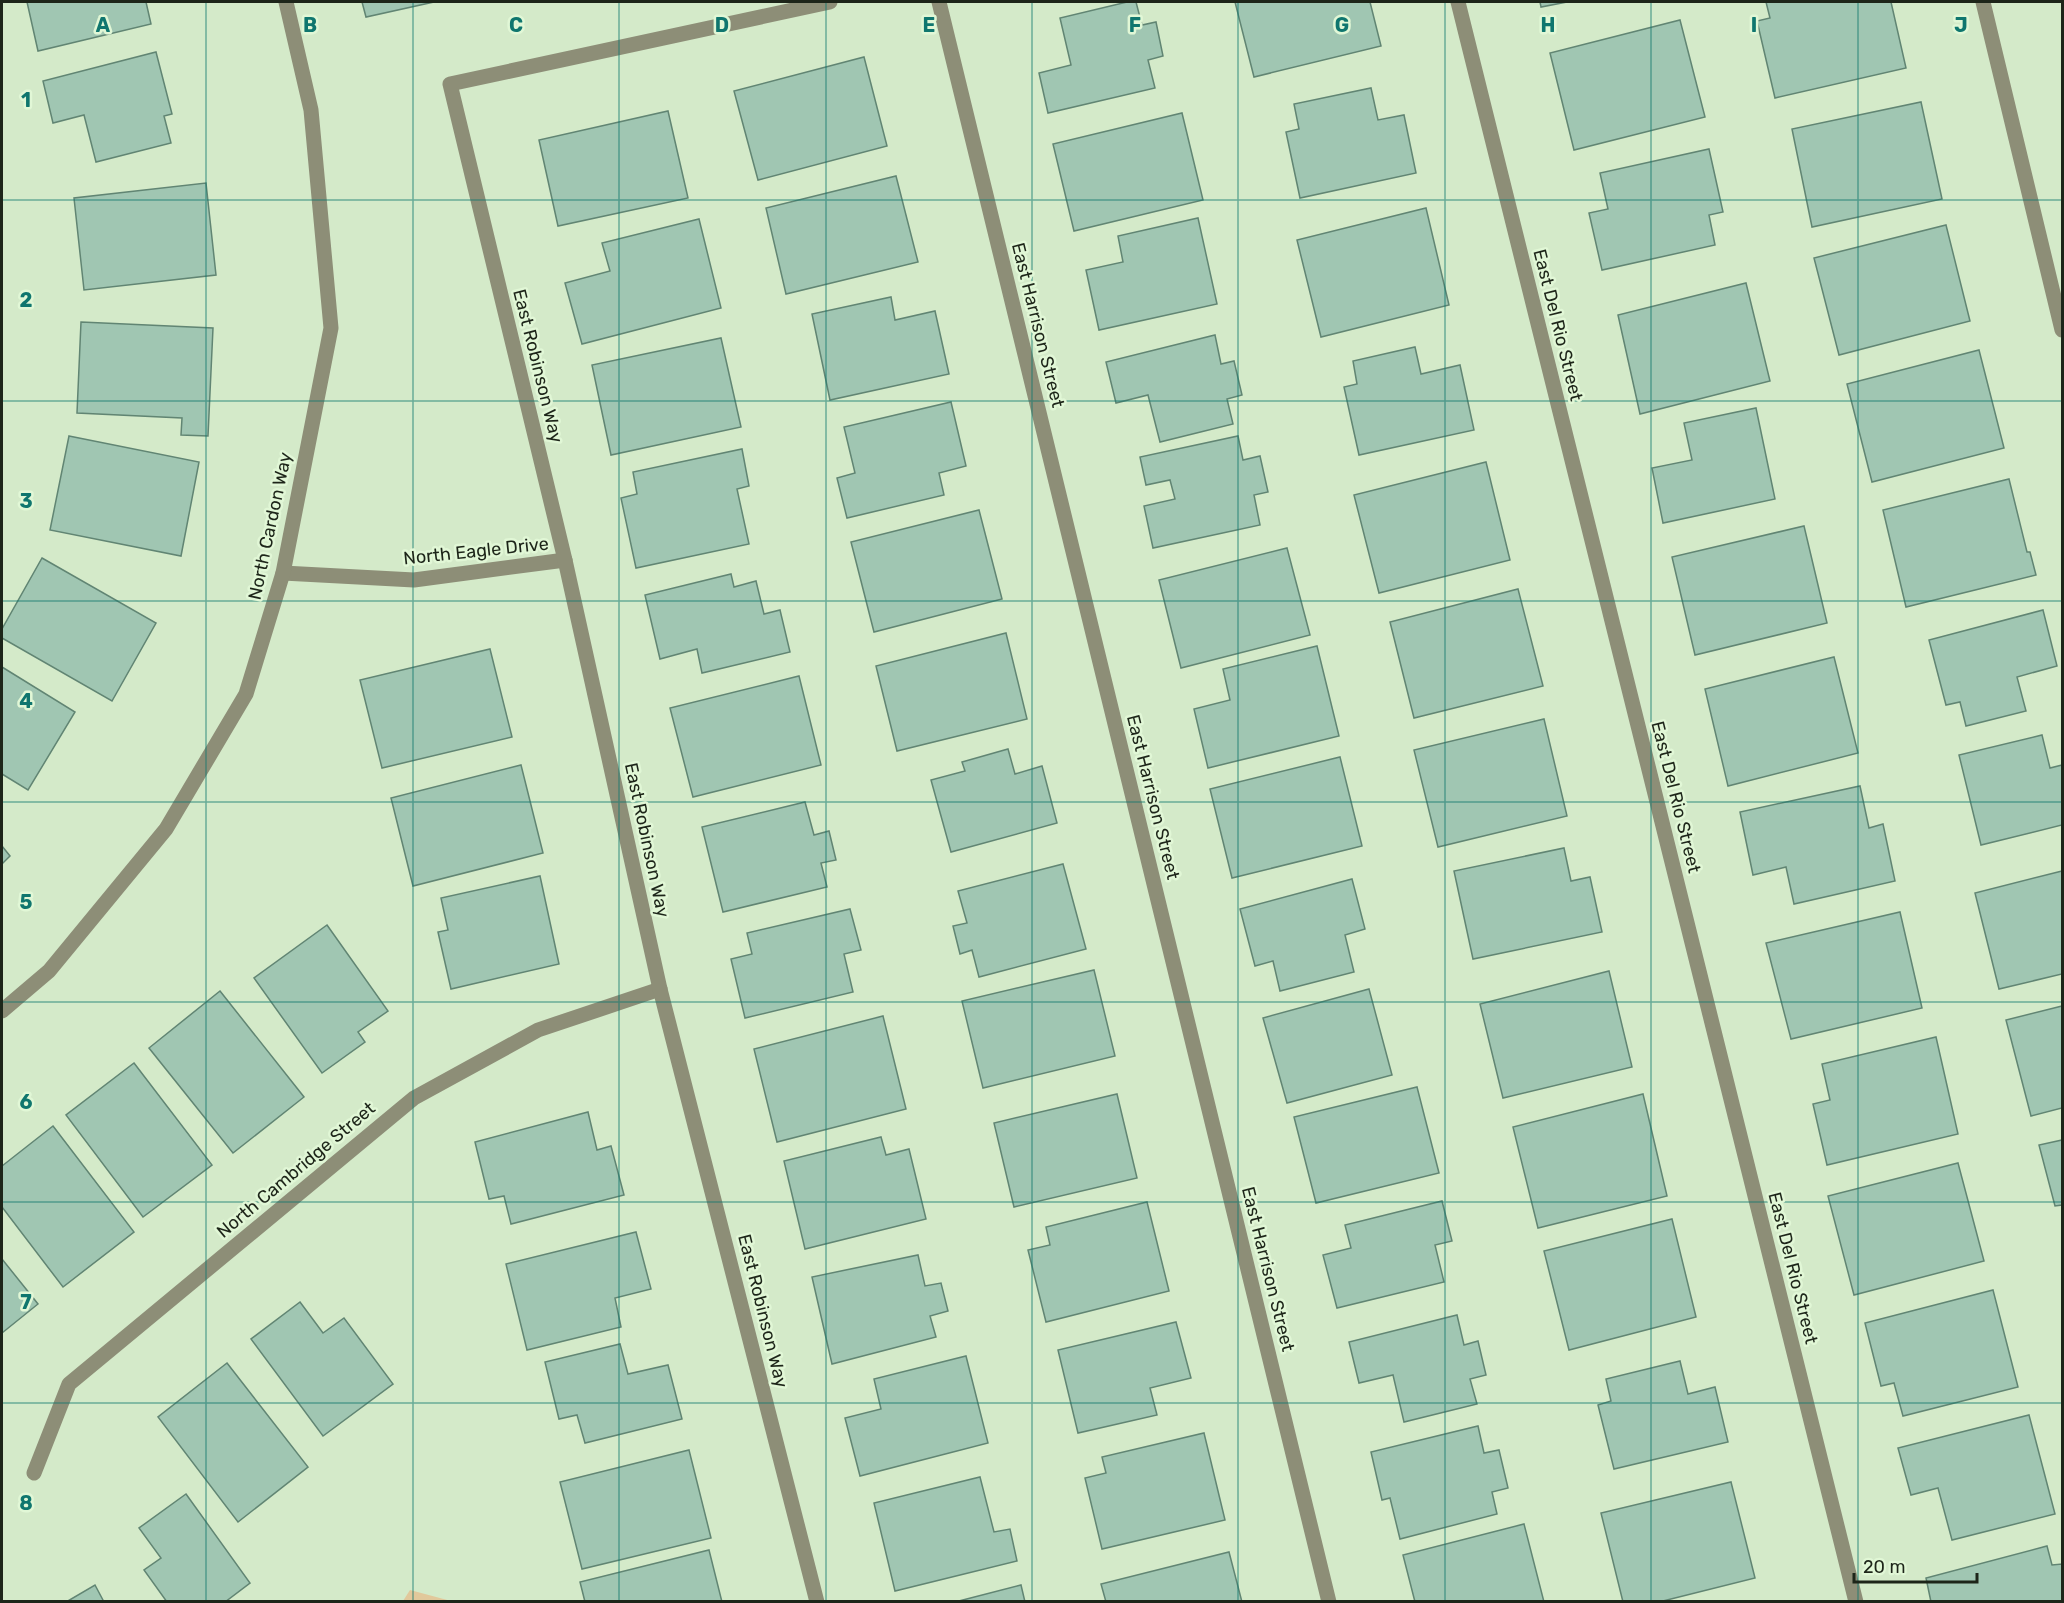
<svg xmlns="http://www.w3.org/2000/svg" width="2064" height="1603" viewBox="0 0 2064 1603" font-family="Rubik,sans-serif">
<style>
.green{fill:#e1c89b}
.building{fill:#a0c6b2;stroke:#618573;stroke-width:1.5}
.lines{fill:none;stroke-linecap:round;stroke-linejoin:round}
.minor{stroke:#8d8e77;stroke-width:15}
.grid{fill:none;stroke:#0f766e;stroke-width:1.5;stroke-opacity:0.55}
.labels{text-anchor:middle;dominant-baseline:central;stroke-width:5;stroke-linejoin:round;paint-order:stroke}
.street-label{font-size:18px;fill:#1d2519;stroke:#e1f7d6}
.grid-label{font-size:20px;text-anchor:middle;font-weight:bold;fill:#0f766e;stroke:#e1f7d6;stroke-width:5;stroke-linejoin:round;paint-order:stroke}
</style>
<rect width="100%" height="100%" fill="#d4eac9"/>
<path class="green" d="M410 1590 451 1601H403Z"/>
<g class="building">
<path d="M27 2H146L151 24 38 51Z"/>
<path d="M362 2H434L366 17Z"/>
<path d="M1127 2H1136L1142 25 1156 22 1163 56 1148 60 1155 88 1048 113 1039 73 1071 65 1060 18Z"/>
<path d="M1235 2H1370L1381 46 1254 77Z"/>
<path d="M1540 2H1567L1541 7Z"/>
<path d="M1766 2H1891L1906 68 1775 98 1757 21 1770 18Z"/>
<path d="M1680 20 1705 117 1574 150 1550 53Z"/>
<path d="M156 52 172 114 164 116 171 143 96 162 84 115 53 123 43 81Z"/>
<path d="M864 57 887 146 758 180 734 91Z"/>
<path d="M1371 88 1378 120 1404 115 1416 173 1300 198 1286 132 1299 129 1294 104Z"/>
<path d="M1921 102 1942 199 1812 227 1792 129Z"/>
<path d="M668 111 688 198 558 226 539 140Z"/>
<path d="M1182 113 1203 200 1074 231 1053 144Z"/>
<path d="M1709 149 1723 212 1709 215 1715 245 1602 270 1589 213 1608 209 1600 173Z"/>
<path d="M896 176 918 262 786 294 766 208Z"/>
<path d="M206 183 216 275 84 290 74 198Z"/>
<path d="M1426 208 1449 305 1321 337 1297 240Z"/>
<path d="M1198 218 1217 304 1099 330 1086 270 1123 262 1118 236Z"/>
<path d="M699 219 721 308 582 344 565 283 610 271 602 243Z"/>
<path d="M1946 225 1970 321 1839 355 1814 258Z"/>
<path d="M1746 283 1770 381 1640 414 1618 315Z"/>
<path d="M891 297 895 320 935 311 949 374 830 400 812 314Z"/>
<path d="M81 322 213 328 208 436 181 435 182 418 77 413Z"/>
<path d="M1215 335 1221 364 1234 361 1242 395 1227 399 1233 424 1160 442 1148 395 1116 403 1106 362Z"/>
<path d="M721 338 741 427 611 455 592 365Z"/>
<path d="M1415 347 1421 374 1460 365 1474 430 1359 455 1344 387 1357 384 1353 361Z"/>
<path d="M1979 350 2004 448 1872 482 1847 384Z"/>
<path d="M951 402 966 466 939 473 944 495 847 518 837 478 855 473 844 427Z"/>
<path d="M1756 408 1775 499 1663 523 1652 468 1692 460 1684 423Z"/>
<path d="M69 436 199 462 181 556 50 530Z"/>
<path d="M1238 436 1243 460 1260 456 1268 492 1254 495 1260 525 1153 548 1144 506 1175 499 1170 480 1146 485 1140 457Z"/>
<path d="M742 449 749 486 737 489 749 544 636 568 621 498 637 494 633 472Z"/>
<path d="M1486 462 1510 560 1379 593 1354 495Z"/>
<path d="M2009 479 2027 552H2030L2036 575 1906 607 1883 510Z"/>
<path d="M979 510 1002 599 874 632 851 542Z"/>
<path d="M1804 526 1827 623 1695 655 1672 557Z"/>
<path d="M1287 548 1310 635 1181 668 1159 580Z"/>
<path d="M42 558 156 623 112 701 2 638V629Z"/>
<path d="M731 574 734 587 756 581 764 614 780 610 790 652 702 673 697 649 660 659 645 595Z"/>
<path d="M1518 589 1543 686 1414 718 1390 622Z"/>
<path d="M2043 610 2057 666 2017 677 2026 711 1966 726 1960 702 1946 705 1929 640Z"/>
<path d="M1006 633 1027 719 897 751 876 666Z"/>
<path d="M1317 646 1339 736 1208 768 1194 709 1230 700 1223 669Z"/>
<path d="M490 649 512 737 382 768 360 680Z"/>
<path d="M1834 657 1858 753 1728 786 1705 689Z"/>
<path d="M2 667 75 712 28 790 2 774Z"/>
<path d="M799 676 821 765 693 797 670 708Z"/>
<path d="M1544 719 1567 816 1438 847 1414 750Z"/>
<path d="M2042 735 2050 768 2062 765V825L1981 845 1959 755Z"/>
<path d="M1008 749 1015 774 1042 766 1057 823 951 852 931 780 965 771 962 762Z"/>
<path d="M1340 757 1362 846 1232 878 1210 789Z"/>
<path d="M521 765 543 853 413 886 391 798Z"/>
<path d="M1860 786 1869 828 1883 824 1895 881 1794 904 1786 867 1753 875 1740 812Z"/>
<path d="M805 802 814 835 829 831 836 860 821 863 827 887 723 912 702 827Z"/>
<path d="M2 846 10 856 2 864Z"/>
<path d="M1564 848 1571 881 1590 877 1602 932 1473 959 1454 871Z"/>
<path d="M1063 864 1086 949 979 977 972 950 960 954 953 926 967 923 958 891Z"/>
<path d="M2062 871V974L1999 989 1975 893Z"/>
<path d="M540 876 559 964 451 989 438 932 448 930 441 898Z"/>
<path d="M1352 879 1365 929 1345 935 1354 972 1280 991 1273 961 1255 966 1240 909Z"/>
<path d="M850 909 861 950 844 954 853 992 745 1018 731 959 752 954 747 933Z"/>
<path d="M1900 912 1922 1008 1791 1039 1766 943Z"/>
<path d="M327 925 388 1011 358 1032 365 1042 322 1073 254 978Z"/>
<path d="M1094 970 1115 1056 983 1088 962 1001Z"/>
<path d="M1609 971 1632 1067 1503 1098 1480 1004Z"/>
<path d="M1369 989 1392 1075 1287 1103 1263 1018Z"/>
<path d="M220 991 304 1097 233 1153 149 1048Z"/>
<path d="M2062 1006V1108L2031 1116 2006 1020Z"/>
<path d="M883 1016 906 1109 777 1142 754 1049Z"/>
<path d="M1936 1037 1958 1134 1827 1165 1813 1104 1830 1100 1822 1064Z"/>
<path d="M134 1063 212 1165 143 1217 66 1115Z"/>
<path d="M1417 1087 1439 1173 1316 1203 1294 1117Z"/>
<path d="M1117 1094 1137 1178 1014 1207 994 1123Z"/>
<path d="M1643 1094 1667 1196 1538 1228 1513 1127Z"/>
<path d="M588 1112 597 1150 611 1146 624 1195 511 1224 504 1196 489 1199 475 1142Z"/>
<path d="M53 1126 134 1232 63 1287 2 1207V1166Z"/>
<path d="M881 1137 886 1155 909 1149 926 1219 805 1249 784 1161Z"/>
<path d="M2062 1140V1205L2055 1206 2039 1145Z"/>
<path d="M1958 1163 1984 1261 1854 1295 1828 1196Z"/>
<path d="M1442 1201 1452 1241 1435 1245 1444 1282 1337 1308 1323 1255 1351 1248 1345 1225Z"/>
<path d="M1147 1202 1169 1291 1046 1322 1028 1250 1050 1245 1046 1227Z"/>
<path d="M1672 1219 1696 1317 1569 1350 1544 1251Z"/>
<path d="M636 1232 651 1289 615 1298 621 1327 527 1350 506 1264Z"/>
<path d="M918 1255 925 1286 941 1283 948 1311 930 1316 936 1337 832 1364 812 1277Z"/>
<path d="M2 1259 38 1304 2 1333Z"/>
<path d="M1993 1290 2018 1387 1903 1416 1894 1383 1881 1386 1865 1323Z"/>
<path d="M300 1302 323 1333 344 1318 393 1384 323 1436 251 1339Z"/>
<path d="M1457 1315 1464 1345 1478 1341 1486 1375 1470 1379 1477 1404 1404 1422 1393 1375 1359 1383 1349 1342Z"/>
<path d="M1176 1322 1191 1378 1150 1388 1157 1415 1078 1433 1058 1350Z"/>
<path d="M620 1344 628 1374 668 1365 682 1419 585 1443 577 1415 559 1419 545 1362Z"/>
<path d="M966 1356 988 1443 860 1476 845 1418 881 1409 874 1379Z"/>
<path d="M1680 1361 1688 1394 1715 1387 1728 1442 1614 1469 1598 1405 1611 1401 1606 1379Z"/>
<path d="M227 1363 308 1467 238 1522 158 1417Z"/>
<path d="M2029 1415 2055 1514 1952 1540 1938 1488 1911 1495 1898 1448Z"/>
<path d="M1478 1426 1484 1453 1499 1450 1508 1488 1492 1492 1497 1514 1400 1539 1390 1498 1382 1500 1371 1452Z"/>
<path d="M1204 1433 1225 1520 1102 1549 1085 1478 1106 1473 1102 1457Z"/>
<path d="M689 1450 711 1538 582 1569 560 1482Z"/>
<path d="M980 1477 994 1532 1010 1529 1017 1561 895 1591 874 1503Z"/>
<path d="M1731 1482 1755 1578 1659 1602H1623L1601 1513Z"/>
<path d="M186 1494 250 1583 225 1602H167L144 1570 161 1558 139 1528Z"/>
<path d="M1524 1524 1544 1602H1415L1403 1555Z"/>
<path d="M2047 1546 2052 1565 2062 1564V1602H1931L1926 1578Z"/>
<path d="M709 1550 722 1602H585L580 1582Z"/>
<path d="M1229 1552 1242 1602H1106L1101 1584Z"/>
<path d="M95 1585 104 1602H66Z"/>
<path d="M1021 1585 1025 1602H955Z"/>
</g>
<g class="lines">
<g class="minor">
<path d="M939 2 1329 1602"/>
<path d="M1458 2 1856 1602"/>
<path d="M1983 2 2062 330"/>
<path d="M283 573 414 580 565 560"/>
<path d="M2 1011 49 971 166 829 246 694 283 573 331 328 311 110 286 2"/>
<path d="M34 1473 69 1384 414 1098 538 1030 660 989"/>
<path d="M817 1602 660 989 565 560 450 84 830 2"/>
</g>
</g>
<path class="grid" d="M206 2V1602M413 2V1602M619 2V1602M826 2V1602M1032 2V1602M1238 2V1602M1445 2V1602M1651 2V1602M1858 2V1602M2 200H2062M2 401H2062M2 601H2062M2 802H2062M2 1002H2062M2 1202H2062M2 1403H2062"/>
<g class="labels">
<g class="street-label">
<text transform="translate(1038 325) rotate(76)">East Harrison Street</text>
<text transform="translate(1558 325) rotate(76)">East Del Rio Street</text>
<text transform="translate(538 366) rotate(76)">East Robinson Way</text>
<text transform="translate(270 526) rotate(-78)">North Cardon Way</text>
<text transform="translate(476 551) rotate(-6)">North Eagle Drive</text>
<text transform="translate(1153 797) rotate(76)">East Harrison Street</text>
<text transform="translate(1676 797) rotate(76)">East Del Rio Street</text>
<text transform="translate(647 840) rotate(78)">East Robinson Way</text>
<text transform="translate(296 1170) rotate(-40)">North Cambridge Street</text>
<text transform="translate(1793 1268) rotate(76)">East Del Rio Street</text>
<text transform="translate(1268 1269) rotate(76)">East Harrison Street</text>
<text transform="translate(763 1311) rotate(76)">East Robinson Way</text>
</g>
</g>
<g class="grid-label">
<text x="103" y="32">A</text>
<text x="310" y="32">B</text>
<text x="516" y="32">C</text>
<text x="722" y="32">D</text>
<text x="929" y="32">E</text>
<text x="1135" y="32">F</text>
<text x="1342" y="32">G</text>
<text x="1548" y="32">H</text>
<text x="1754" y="32">I</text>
<text x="1961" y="32">J</text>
<text x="26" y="107">1</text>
<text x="26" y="307">2</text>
<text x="26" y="508">3</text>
<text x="26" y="708">4</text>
<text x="26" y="909">5</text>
<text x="26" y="1109">6</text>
<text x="26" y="1309">7</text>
<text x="26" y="1510">8</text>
</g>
<rect width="2064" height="1603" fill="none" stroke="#1d2519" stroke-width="6"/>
<path d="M1854 1573v9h123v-9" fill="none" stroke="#1d2519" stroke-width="3"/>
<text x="1863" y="1573" font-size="18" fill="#1d2519" stroke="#e1f7d6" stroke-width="4.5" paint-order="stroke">20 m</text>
</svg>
